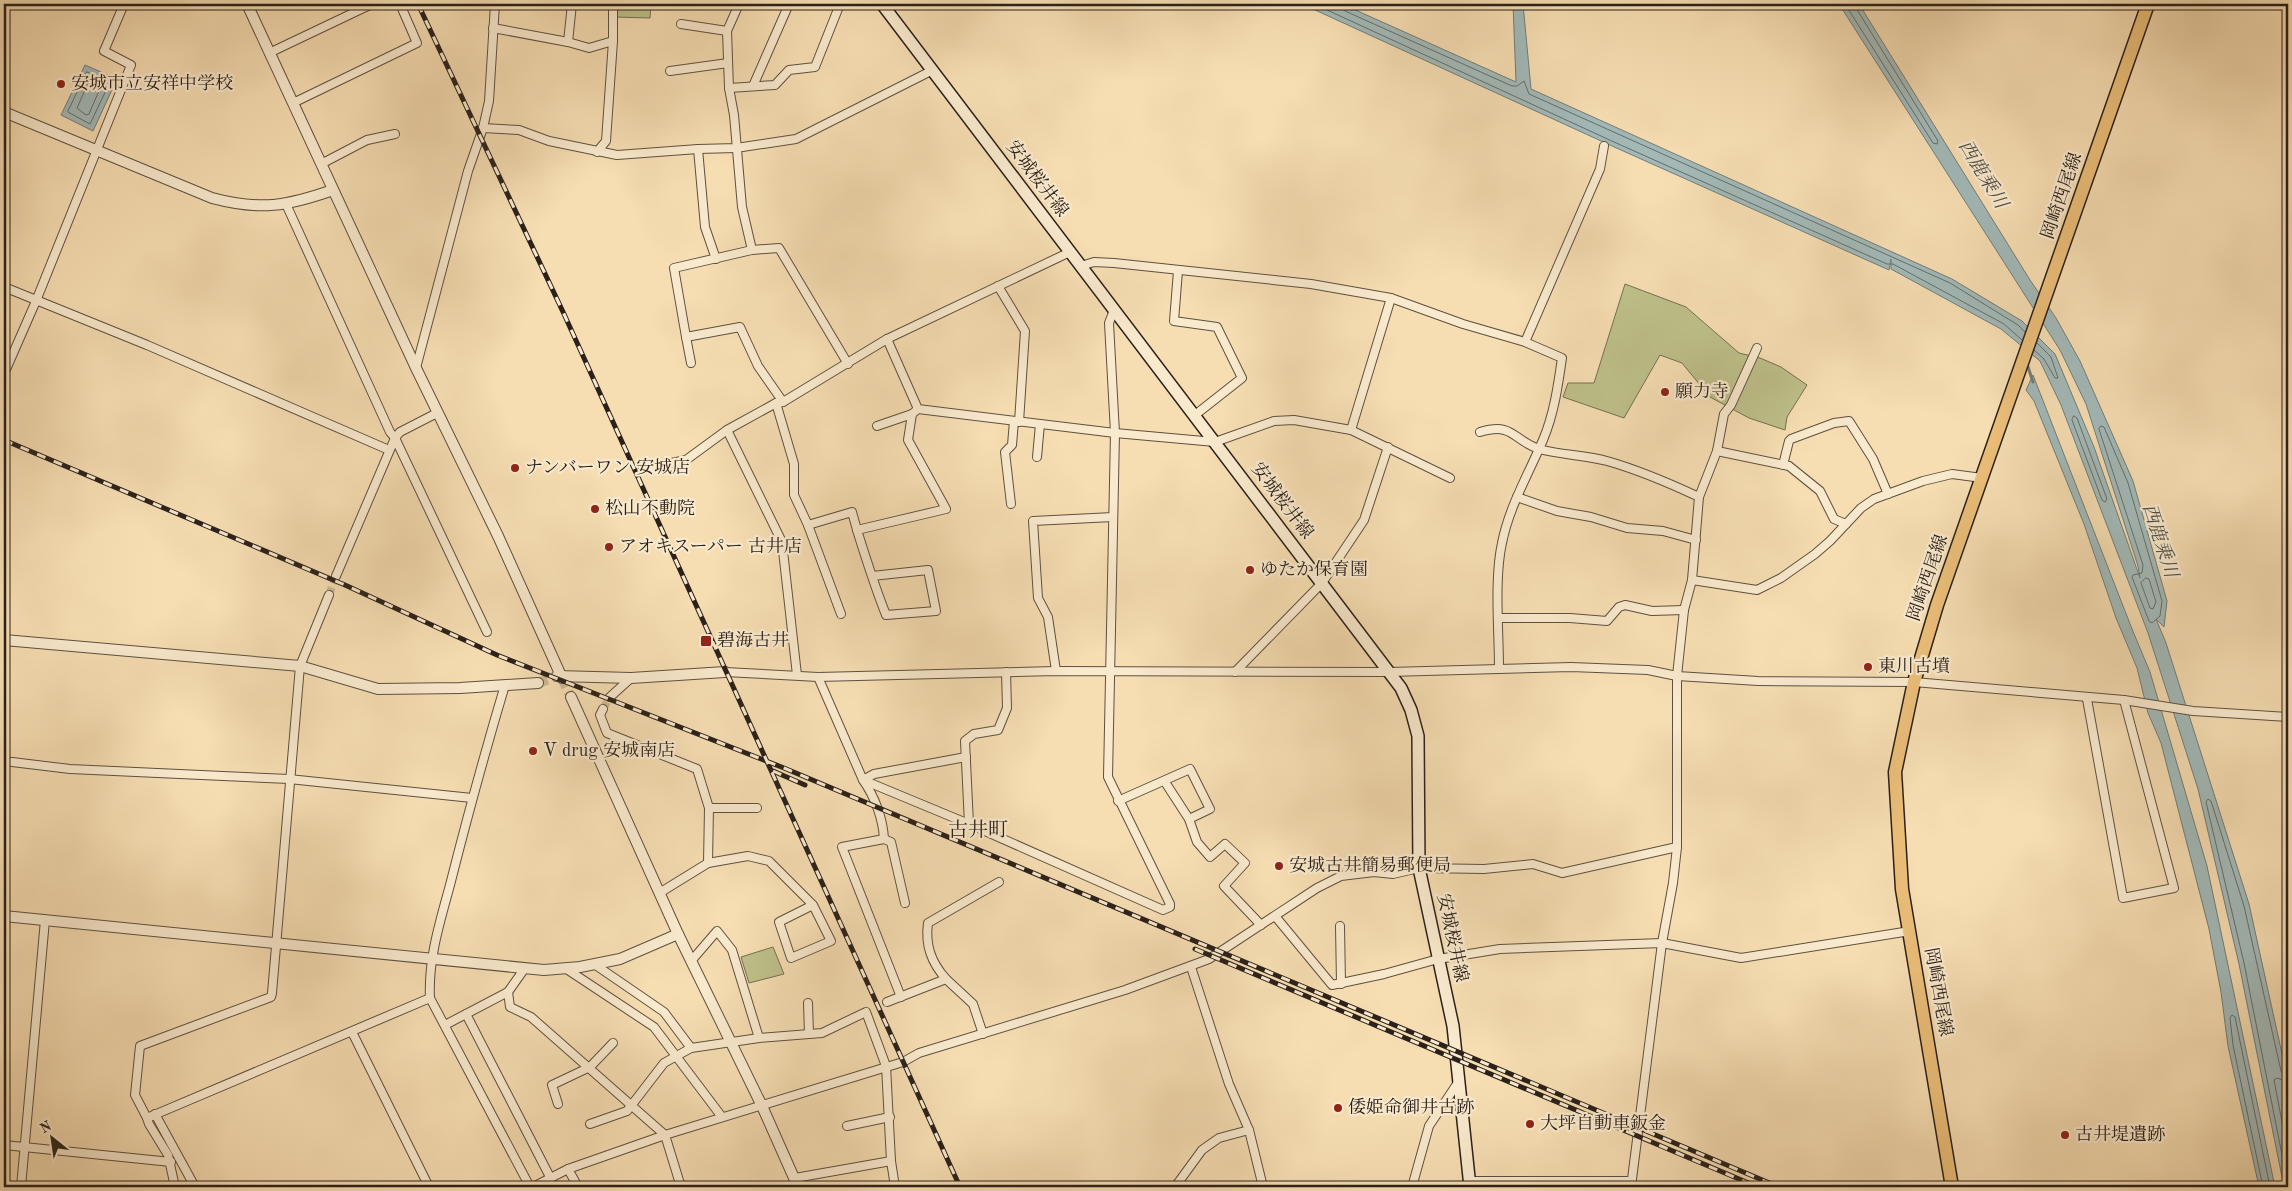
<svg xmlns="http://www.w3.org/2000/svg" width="2292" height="1191" viewBox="0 0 2292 1191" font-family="'Old Standard TT','Noto Serif JP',serif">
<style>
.green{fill:#bec08a;stroke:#747052}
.water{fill:#a2b9b8;stroke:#727c79}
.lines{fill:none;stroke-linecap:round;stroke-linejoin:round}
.shore{stroke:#666d69;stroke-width:1}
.stream{stroke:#727c79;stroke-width:3}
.minor-tunnel{stroke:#cdb794;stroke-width:8;stroke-dasharray:8 4;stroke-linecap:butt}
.tertiary-tunnel{stroke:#cdb794;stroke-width:10;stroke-dasharray:10 5;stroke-linecap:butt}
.minor-casing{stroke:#5e5040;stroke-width:10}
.tertiary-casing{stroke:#5e5040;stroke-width:12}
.secondary-casing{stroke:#2b211a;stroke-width:14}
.primary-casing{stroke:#2b211a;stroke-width:15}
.minor{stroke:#f9e9cd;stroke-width:8}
.tertiary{stroke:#f9e9cd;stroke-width:10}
.secondary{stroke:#f9e9cd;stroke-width:11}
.primary{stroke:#ebbe79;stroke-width:12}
.rail-casing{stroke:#2b211a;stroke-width:5}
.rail{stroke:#f9e9cd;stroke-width:3;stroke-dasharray:9;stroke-linecap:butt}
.poi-dot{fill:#8f2418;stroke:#f9e9cd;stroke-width:2}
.labels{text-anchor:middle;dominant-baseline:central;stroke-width:4.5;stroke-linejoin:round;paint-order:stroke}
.poi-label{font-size:18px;fill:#2b211a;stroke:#f9e9cd;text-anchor:start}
.street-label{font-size:18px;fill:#2b211a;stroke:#f9e9cd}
.water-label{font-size:19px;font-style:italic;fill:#4f4f49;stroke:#f9e9cd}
.quarter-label{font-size:20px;fill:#2b211a;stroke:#f9e9cd}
</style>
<rect width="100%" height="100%" fill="#f6ddb2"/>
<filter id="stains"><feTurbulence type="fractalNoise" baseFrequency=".004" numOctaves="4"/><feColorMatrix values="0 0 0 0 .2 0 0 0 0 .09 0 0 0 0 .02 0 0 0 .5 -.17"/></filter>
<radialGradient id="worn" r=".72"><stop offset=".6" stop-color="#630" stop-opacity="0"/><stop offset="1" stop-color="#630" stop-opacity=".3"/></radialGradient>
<g class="green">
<path d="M615 4H651L650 18 615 17Z"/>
<path d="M1625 284 1686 307 1739 353 1760 358 1781 367 1807 385 1787 417 1785 430 1749 418 1710 397 1682 363 1660 355 1624 418 1563 397 1568 383H1594Z"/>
<path d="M773 947 784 974 749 983 741 957Z"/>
<path d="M1523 1184H1602L1601 1187H1522Z"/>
</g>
<g class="water">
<path d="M1302 4H1342L1516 82 1513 4H1523L1531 89 1952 279 2022 321 2055 354 2094 447 2140 578 2138 566 2086 404 2060 350 1839 4H1859L2030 280 2056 318 2080 361 2133 481 2167 601 2164 627 2156 619 2166 643 2249 904 2288 1081V1187H2284L2239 964 2198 789 2148 633 2061 405 2040 361 2001 329 1891 269V259L1889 270 1612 146Z"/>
<path d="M85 65 117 79 93 131 61 115Z"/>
<path d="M2033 375 2132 629 2150 672 2207 866 2275 1187H2259L2228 1046 2221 992 2209 929 2161 743 2148 713 2137 668 2116 618 2084 524 2034 401 2026 390Z"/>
</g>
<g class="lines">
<g class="shore">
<path d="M1314 4 1614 142 1887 264H1893L2004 324 2022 340"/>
<path d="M1342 4 1345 11 1512 86H1517L1524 81 1529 94 1950 283 2018 325 2025 332"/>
<path d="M1845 4 1933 143 1937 144 1938 141 1856 8 1855 4"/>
<path d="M87 72 110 82 90 124 68 112Z"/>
<path d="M92 80 101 86 89 114 86 115 77 108 89 81Z"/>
<path d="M2034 350 2044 359 2055 378H2058L2051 357 2037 343"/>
<path d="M2074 416 2077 418 2107 499 2105 502 2102 500 2072 420Z"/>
<path d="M2101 426 2104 427 2128 483 2162 601 2160 616 2152 623 2149 621 2132 577 2133 575 2142 573 2143 565 2099 429Z"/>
<path d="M2146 578 2149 579 2156 602 2153 609 2150 608 2141 583Z"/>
<path d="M2288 1076 2284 1075 2281 1071 2244 906 2211 801 2208 799 2206 802 2244 963 2288 1185"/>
<path d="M2288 1082 2277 1078 2274 1080 2288 1153"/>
<path d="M2263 1187 2233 1045 2230 1018 2232 1015 2235 1017 2270 1187"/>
</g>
<path class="stream" d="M2027 364 2033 382"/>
<g class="minor-tunnel">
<path d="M329 595 336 576"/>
<path d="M603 709 610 697"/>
</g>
<g class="tertiary-tunnel">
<path d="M562 678 571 697"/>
<path d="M538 683 557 676"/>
</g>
<defs>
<g id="minor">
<path d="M613 4V41"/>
<path d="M739 4 727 31 729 88 734 115 742 207 752 250 779 248 848 364"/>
<path d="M681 24 727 31"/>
<path d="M493 28 568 42 572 4"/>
<path d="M568 42 589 48 613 41 606 141 597 152"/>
<path d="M269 53 372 4"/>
<path d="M670 71 728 63"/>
<path d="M753 86 789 4"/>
<path d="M729 88 775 85 789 70 815 67 840 4"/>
<path d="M293 103 417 43 400 4"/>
<path d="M483 128 519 130 549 141 617 155 698 149 736 148 796 139 933 70"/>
<path d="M698 149 705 227 716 259"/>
<path d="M321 164 367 140 395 134"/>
<path d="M286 204 390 432 395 438 487 632"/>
<path d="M752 250 674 268 686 337 740 327 758 366 783 402"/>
<path d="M1081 266 1094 262 1114 263 1311 284 1391 298 1463 324 1525 342 1562 358C1558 386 1554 414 1543 440 1529 473 1509 507 1502 543 1494 579 1499 631 1499 669"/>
<path d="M1178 271 1174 321 1217 327 1242 378 1195 415"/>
<path d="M998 286 1025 331 1019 422"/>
<path d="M4 287 147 345 389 450"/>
<path d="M686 337 691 363"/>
<path d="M887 339 918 409 1115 433 1215 442 1274 421 1294 420 1351 430 1450 478"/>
<path d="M1525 342 1600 169 1604 146"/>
<path d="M416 368 468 171 483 128 489 101 495 4"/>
<path d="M4 374 36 301 131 65 104 51 124 4"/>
<path d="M776 403 794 464V495L808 525 841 614"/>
<path d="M877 426 912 414"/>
<path d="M727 430 782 542 797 675"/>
<path d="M1351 430 1391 298"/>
<path d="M1480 432C1514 422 1512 440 1539 449 1561 455 1585 455 1607 461 1639 470 1669 483 1699 497L1692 580 1684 610 1677 676V847L1673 883 1662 943 1631 1187"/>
<path d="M1717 451 1789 466 1820 491 1834 519 1846 524"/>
<path d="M1037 457 1040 424"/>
<path d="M1783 465 1789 441 1791 439 1834 423 1849 421 1873 459 1888 494"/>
<path d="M643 469 686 460 727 430 776 403 783 402 887 339 1070 252"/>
<path d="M1517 497 1557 511 1591 517 1627 528 1663 531 1696 540"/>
<path d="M1699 497 1717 451 1724 414 1731 405 1757 348"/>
<path d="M1011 504 1005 452 1012 445 1014 421"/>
<path d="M808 525 852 512 857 530"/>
<path d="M336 576 395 438 400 432 437 413"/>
<path d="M872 576 928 570 936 611 886 615C875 587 866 559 857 530L946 509 908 440 912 414 918 409"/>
<path d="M1692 580 1757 590 1781 578 1815 554 1830 541 1861 508 1874 499 1923 481 1952 474 1982 478"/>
<path d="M329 595 300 666 272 993 271 997 140 1046 135 1095 147 1118 430 998"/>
<path d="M1499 618H1570L1607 621 1619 607 1625 605 1652 611 1684 610"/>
<path d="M1056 671 1048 617 1038 598 1033 521 1113 517"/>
<path d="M725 672 818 677 1056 671 1389 672 1571 667 1648 670 1677 676 1758 681 1914 682 2124 700 2193 711 2288 717"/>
<path d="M1235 672 1322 583 1364 520 1388 447"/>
<path d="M818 677 863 780 969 824 1163 910 1170 907V904L1108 777 1115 433 1109 323 1114 310"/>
<path d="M505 685C485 752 467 818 450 885 440 922 428 959 430 998L530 1187"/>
<path d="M610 697 631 678"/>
<path d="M2087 699 2123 898 2174 888 2124 700"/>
<path d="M603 709 600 715 607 733 697 769 709 808 708 863 661 892"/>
<path d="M12 762 70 769 289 779 472 798"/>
<path d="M1165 782 1189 819 1197 842 1210 857 1225 844 1245 863 1224 886 1261 925"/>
<path d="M1118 801 1190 769 1210 809 1189 819"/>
<path d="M709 808H757"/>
<path d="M969 824 965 741 974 734 998 730 1007 708 1006 672"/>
<path d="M884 839C883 819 875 797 863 780L874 774 966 757"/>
<path d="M708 863 748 856 769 861 813 905 831 941 791 958 779 922 813 905"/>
<path d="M1275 916 1332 985 1384 974 1438 959 1500 949 1662 943 1741 958 1910 931"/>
<path d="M1340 926 1341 984"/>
<path d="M692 960 717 931 732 950 759 1038"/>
<path d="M594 964 664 1012 691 1048"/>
<path d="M1191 967 1229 1084 1249 1130 1263 1187"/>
<path d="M565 968 654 1027 722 1117"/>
<path d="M946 979C931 962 925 945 928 923L999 882"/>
<path d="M508 992 510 1007 531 1017 665 1135 681 1187"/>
<path d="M901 997 842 847 884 839 891 842 905 903"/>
<path d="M887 1002 946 979 973 1004 983 1034"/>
<path d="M808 1003 809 1034"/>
<path d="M466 1014 550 1177"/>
<path d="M445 1025 508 992 525 968"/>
<path d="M352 1032 429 1187"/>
<path d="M558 1104 552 1085 590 1067 613 1043"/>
<path d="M155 1114 195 1187"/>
<path d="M147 1118 149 1124 168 1155 175 1187"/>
<path d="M590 1124 627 1111 664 1063 691 1048 759 1038 822 1033 866 1012 886 1066 891 1161 895 1187"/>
<path d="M847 1126 890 1117"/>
<path d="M4 1145 171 1162"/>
<path d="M568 1169 578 1187"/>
<path d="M795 1178 891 1161"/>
<path d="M1469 1181H1632"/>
<path d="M21 1187 45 920"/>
<path d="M533 1187 568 1169 665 1135 903 1062 919 1053 1125 990 1209 959 1317 888 1341 876 1374 872 1393 874 1419 868 1484 869 1533 864 1562 873 1677 847"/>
<path d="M1175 1187 1202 1150 1219 1138 1249 1130"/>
<path d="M1412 1187 1429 1126 1459 1081"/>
</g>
<g id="tertiary">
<path d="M247 4 416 368 498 536 562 678"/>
<path d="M4 112 212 198C261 211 287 206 333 190"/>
<path d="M4 640 300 666 378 689 460 688 538 683"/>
<path d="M557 676 631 678 725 672"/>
<path d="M571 697 678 934 762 1106 798 1187"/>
<path d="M4 916 544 970 580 967 620 959 678 934"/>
</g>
<path id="secondary" d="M882 4 1401 688 1411 710 1418 736 1419 868 1453 1026 1470 1187"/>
<path id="primary" d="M1952 1187 1902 889 1895 772 1914 682 1937 605 2148 4"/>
</defs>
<use href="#minor" class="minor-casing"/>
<use href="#tertiary" class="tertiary-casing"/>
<use href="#secondary" class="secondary-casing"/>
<use href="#primary" class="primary-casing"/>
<use href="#minor" class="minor"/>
<use href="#tertiary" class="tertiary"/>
<use href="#secondary" class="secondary"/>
<use href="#primary" class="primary"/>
<defs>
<g id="rail">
<path d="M418 4 564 314 960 1187"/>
<path d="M4 440 345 585 497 655 784 768 1779 1187"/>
<path d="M773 771 805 785"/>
<path d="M1195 949 1758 1187"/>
</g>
</defs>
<use href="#rail" class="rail-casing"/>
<use href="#rail" class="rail"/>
</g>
<g class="poi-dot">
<circle cx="61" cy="84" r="5"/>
<circle cx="1665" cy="392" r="5"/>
<circle cx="515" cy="468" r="5"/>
<circle cx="595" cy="509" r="5"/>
<circle cx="609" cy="547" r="5"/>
<circle cx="1250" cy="570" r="5"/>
<rect x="700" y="635" width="12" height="12" rx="2.5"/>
<circle cx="1868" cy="667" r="5"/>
<circle cx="533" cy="751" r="5"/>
<circle cx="1279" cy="866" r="5"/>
<circle cx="1338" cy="1108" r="5"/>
<circle cx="1530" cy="1124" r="5"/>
<circle cx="2065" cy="1135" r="5"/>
</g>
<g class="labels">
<g class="poi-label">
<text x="71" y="84">安城市立安祥中学校</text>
<text x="1675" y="392">願力寺</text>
<text x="525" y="468">ナンバーワン 安城店</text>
<text x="605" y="509">松山不動院</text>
<text x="619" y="547">アオキスーパー 古井店</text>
<text x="1260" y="570">ゆたか保育園</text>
<text x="717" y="641">碧海古井</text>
<text x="1878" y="667">東川古墳</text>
<text x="543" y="751">V drug 安城南店</text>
<text x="1289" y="866">安城古井簡易郵便局</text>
<text x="1348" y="1108">倭姫命御井古跡</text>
<text x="1540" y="1124">大坪自動車鈑金</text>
<text x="2075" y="1135">古井堤遺跡</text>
</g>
<g class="street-label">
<text transform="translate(1037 179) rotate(53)">安城桜井線</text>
<text transform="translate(2062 196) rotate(-71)">岡崎西尾線</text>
<text transform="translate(1282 501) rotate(53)">安城桜井線</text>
<text transform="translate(1928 578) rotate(-71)">岡崎西尾線</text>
<text transform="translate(1452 938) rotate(78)">安城桜井線</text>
<text transform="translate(1938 992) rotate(80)">岡崎西尾線</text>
</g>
<g class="water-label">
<text transform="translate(1982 175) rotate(59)">西鹿乗川</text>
<text transform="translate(2159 541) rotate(72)">西鹿乗川</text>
</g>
<g class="quarter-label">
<text x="978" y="831">古井町</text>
</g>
</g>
<rect width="2292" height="1191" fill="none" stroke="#f6ddb2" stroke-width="20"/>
<rect x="5" y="5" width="2282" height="1181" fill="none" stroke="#2b211a" stroke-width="2.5"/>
<rect x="10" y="10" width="2272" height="1171" fill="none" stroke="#2b211a"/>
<g transform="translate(52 1138) rotate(330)" stroke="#f9e9cd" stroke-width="4" paint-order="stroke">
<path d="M0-4L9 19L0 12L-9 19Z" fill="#2b211a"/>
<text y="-8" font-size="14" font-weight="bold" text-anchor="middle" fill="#2b211a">N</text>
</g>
<rect width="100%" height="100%" filter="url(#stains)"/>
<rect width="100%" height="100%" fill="url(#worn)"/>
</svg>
